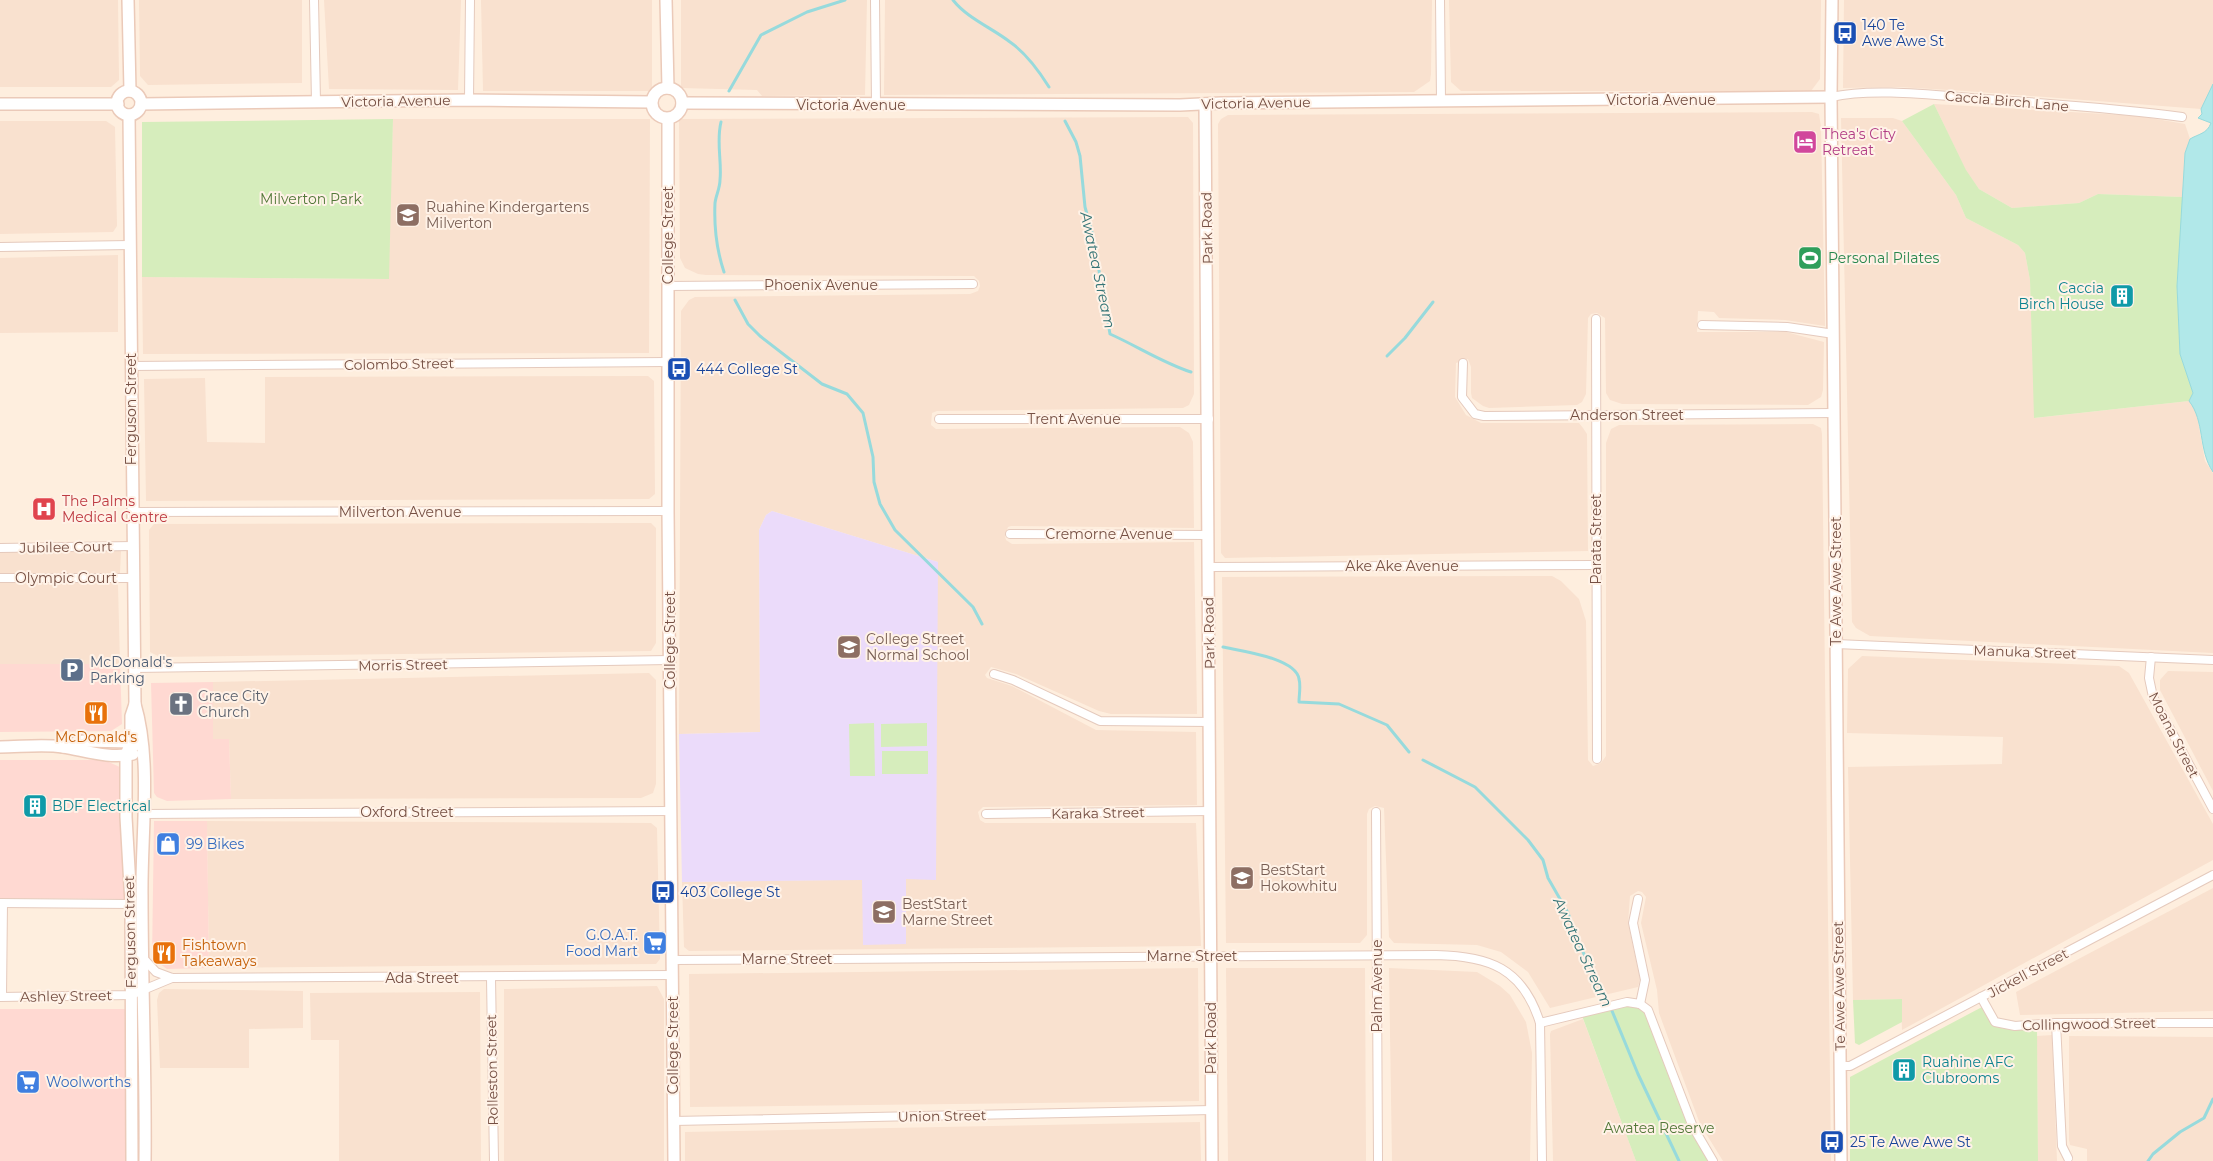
<svg xmlns="http://www.w3.org/2000/svg" width="2213" height="1161" viewBox="0 0 2213 1161" font-family="Montserrat,sans-serif">
<style>
.residential{fill:#f9e1cf}
.commercial{fill:#ffd9d2}
.education{fill:#ebdbfa}
.green{fill:#d6edbc}
.water{fill:#b1e8e9;stroke:#97dadc}
.lines{fill:none;stroke-linecap:round;stroke-linejoin:round}
.stream{stroke:#97dadc;stroke-width:3}
.street-casing{stroke:#e5cabd;stroke-width:10}
.secondary-casing{stroke:#ebcab9;stroke-width:14}
.street{stroke:#fff;stroke-width:8}
.secondary{stroke:#fff;stroke-width:11}
.labels{text-anchor:middle;dominant-baseline:central;stroke-width:4;stroke-linejoin:round;paint-order:stroke}
.transit-label{font-size:14px;fill:#164399;stroke:#fff2e7;text-anchor:start}
.street-label{font-size:14px;fill:#765044;stroke:#fff2e7}
.hotel-label{font-size:14px;fill:#b23c85;stroke:#fff2e7;text-anchor:start}
.park-label{font-size:14px;fill:#537839;stroke:#fff2e7}
.education-label{font-size:14px;fill:#785e54;stroke:#fff2e7;text-anchor:start}
.leisure-label{font-size:14px;fill:#27864d;stroke:#fff2e7;text-anchor:start}
.culture-label{font-size:14px;fill:#0d838f;stroke:#fff2e7;text-anchor:start}
.health-label{font-size:14px;fill:#be3a42;stroke:#fff2e7;text-anchor:start}
.service-label{font-size:14px;fill:#4e5e75;stroke:#fff2e7;text-anchor:start}
.worship-label{font-size:14px;fill:#5b616d;stroke:#fff2e7;text-anchor:start}
.food-label{font-size:14px;fill:#c56008;stroke:#fff2e7}
.shop-label{font-size:14px;fill:#366cbe;stroke:#fff2e7;text-anchor:start}
.water-label{font-size:15px;font-style:italic;fill:#347476;stroke:#fff2e7}
</style>
<rect width="100%" height="100%" fill="#feeede"/>
<g class="residential">
<path d="M0 0H118L119 80 111 87H0Z"/>
<path d="M139 0H302V83L148 85 140 76Z"/>
<path d="M324 0H461L458 90 329 89Z"/>
<path d="M481 0H652V91H483Z"/>
<path d="M681 0H867L865 95 762 96 757 90 681 88Z"/>
<path d="M885 0H1432L1431 74 1430 81 1414 92 884 95Z"/>
<path d="M1449 0H1821L1820 79 1811 91H1461L1451 82Z"/>
<path d="M1844 0H2213V84L2201 109 1965 91 1899 87 1843 88Z"/>
<path d="M1934 104 2139 116 2185 124 2190 139 2185 153 2183 197 2098 194 2079 203 2012 208 1979 189 1966 171Z"/>
<path d="M1812 112 1819 114 1821 127 1825 326 1785 320 1719 318 1714 312 1698 311 1697 332H1786L1824 342 1823 390 1821 397 1808 405 1622 404 1610 400 1606 393 1605 318 1597 313 1591 314 1588 318 1586 394 1582 402 1577 405 1489 408 1483 406 1472 398 1471 393V367L1468 359 1456 363 1455 397 1466 415 1481 423H1579L1583 428 1587 434 1588 551 1225 558 1221 553 1218 124 1221 119 1228 115Z"/>
<path d="M1188 117 1193 123 1194 394 1189 405 1183 408 937 411 932 413 931 425 936 429 1180 427 1189 433 1193 442 1194 528 1011 526 1008 527 1005 536 1006 540 1012 544 1194 542 1197 714H1111L1099 711 1016 674 991 667 985 675 987 678 1012 686 1096 730 1196 732 1197 805 983 807 978 812 980 820 985 823H1196L1201 946 689 951 684 947 682 882 906 879 938 562 772 511 766 515 759 530 760 732 679 734 681 311 689 300 695 297 970 294 978 291 980 286 979 281 974 276 706 275 698 274 685 268 680 258 679 119Z"/>
<path d="M1841 118H1893L1902 121 1956 195 1966 218 2018 245 2025 253 2030 280 2035 418 2189 401 2196 410 2205 461 2213 473V653L1870 636 1856 628 1852 622Z"/>
<path d="M393 119H650L649 353 143 354 142 277 388 279Z"/>
<path d="M0 121H106L115 127 117 226 113 232 0 234Z"/>
<path d="M118 255V332L0 333V258Z"/>
<path d="M648 376 654 381 655 494 649 499 146 501 144 379 205 378 207 442 265 443V377Z"/>
<path d="M1813 424 1821 428 1822 434 1831 1161H1723L1700 1124 1659 1013 1657 990 1641 923 1646 897 1642 892 1638 891 1630 896 1628 923 1640 979 1638 987 1550 1008 1528 972 1501 952 1477 945 1394 943 1389 937 1384 808 1375 806 1369 809 1367 814V935L1360 943H1226L1222 577 1552 576 1561 581 1579 599 1586 621 1588 760 1593 766 1601 763 1606 756V443L1611 429 1619 425Z"/>
<path d="M651 523 656 528V643L651 651 160 657 150 652 149 530 154 524Z"/>
<path d="M0 551H121L120 573 0 574Z"/>
<path d="M0 583H115L118 585 120 664H0Z"/>
<path d="M1862 656 2119 666 2129 673 2213 824V860L1902 1030 1901 999 1853 1000 1848 767 2002 764 2003 737 1847 733 1848 669Z"/>
<path d="M2168 671 2213 672V791L2160 690V680Z"/>
<path d="M649 673 656 680V784L653 793 641 798 231 799 229 739H213V682Z"/>
<path d="M207 821 651 823 657 828 660 959 656 964 209 968Z"/>
<path d="M2213 888V1011L2020 1015 2016 992Z"/>
<path d="M1198 968 1199 1101 690 1107 689 974Z"/>
<path d="M1226 968H1365L1366 1161H1228Z"/>
<path d="M1389 968 1477 972 1500 986 1510 995 1526 1022 1532 1053 1530 1161H1392Z"/>
<path d="M657 986 664 999V1161H504V989Z"/>
<path d="M164 989 303 991V1028L249 1029V1068H160L157 1000 159 993Z"/>
<path d="M480 992 481 1161H339V1040H311L310 993Z"/>
<path d="M1583 1019 1636 1161H1553L1550 1034 1551 1031Z"/>
<path d="M2052 1035 2057 1161H2038L2037 1036Z"/>
<path d="M2069 1036 2213 1037V1161H2087V1149L2070 1145 2069 1140Z"/>
<path d="M1200 1122 1201 1161H685V1132Z"/>
</g>
<g class="commercial">
<path d="M0 664H120L122 724 111 731 0 732Z"/>
<path d="M213 682V739H229L231 799 167 801 157 797 154 793 151 683Z"/>
<path d="M0 760H104L122 768 125 899 0 898Z"/>
<path d="M154 821H207L209 968 167 969 152 958Z"/>
<rect x="0" y="1009" width="125" height="152"/>
</g>
<path class="education" d="M772 511 938 562 936 880 906 879V944L863 945 862 880 682 882 679 734 760 732 759 530 766 515Z"/>
<g class="green">
<path d="M1934 104 1966 170 1979 189 2012 208 2079 203 2098 194 2183 197 2177 286 2180 354 2193 393 2189 401 2034 418 2030 280 2025 253 2018 245 1966 218 1956 195 1902 121Z"/>
<path d="M393 119 389 279 142 277V122Z"/>
<path d="M874 723 875 776H850L849 724Z"/>
<path d="M927 723V746L881 747V724Z"/>
<rect x="882" y="751" width="46" height="23"/>
<path d="M1902 999V1022L1859 1045 1855 1043 1853 1000Z"/>
<path d="M1627 1002 1648 1010 1693 1127 1713 1161H1636L1581 1013Z"/>
<path d="M1982 1007 1987 1010 1995 1022 2037 1024 2038 1161H1850V1077Z"/>
</g>
<path class="water" d="M2213 84V472C2198 450 2205 421 2189 401L2193 393 2180 354 2177 286 2185 153 2190 139C2198 134 2207 134 2211 123L2198 118 2202 114 2201 109Z"/>
<g class="lines">
<g class="stream">
<path d="M953 0C967 18 992 28 1010 42 1026 53 1039 71 1049 87"/>
<path d="M729 91 761 35 807 12 845 0"/>
<path d="M1065 121 1076 142 1080 156 1085 207 1093 236 1110 334C1137 346 1163 363 1191 372"/>
<path d="M721 122C716 142 722 161 720 180 720 188 716 195 715 203 714 225 717 251 724 272"/>
<path d="M735 300 748 324 760 336 822 384 847 394 863 413 873 457 874 482 880 504 895 530 973 607 982 624"/>
<path d="M1387 356 1405 338 1433 302"/>
<path d="M1223 647C1241 651 1296 658 1299 679 1301 686 1299 695 1299 702L1339 704 1387 725 1409 752"/>
<path d="M1423 760 1475 787 1528 840 1543 860 1548 878 1568 913 1580 946 1610 1006 1638 1074 1679 1161"/>
<path d="M2148 1161 2153 1154 2180 1132 2204 1118 2213 1099"/>
</g>
<defs>
<g id="street">
<path d="M314 0 316 102"/>
<path d="M875 0 876 105"/>
<path d="M1440 0 1441 101"/>
<path d="M1831 97C1875 87 1940 96 1986 99 2051 104 2117 108 2182 117"/>
<path d="M469 100 470 0"/>
<path d="M0 247 130 245"/>
<path d="M668 286 973 284"/>
<path d="M1596 319 1597 759"/>
<path d="M1702 325 1787 327 1834 334"/>
<path d="M1463 363 1462 397 1475 414 1484 416 1834 413"/>
<path d="M131 366 667 362"/>
<path d="M939 419H1209"/>
<path d="M132 512 668 511"/>
<path d="M1010 534 1208 535"/>
<path d="M0 548 133 546"/>
<path d="M1208 567 1596 565"/>
<path d="M0 578H133"/>
<path d="M1836 644 2213 660"/>
<path d="M2151 657 2149 678 2153 697 2213 809"/>
<path d="M135 668 670 660"/>
<path d="M994 674 1013 680 1100 721 1210 722"/>
<path d="M1376 812 1378 1161"/>
<path d="M144 814 671 811"/>
<path d="M986 814 1210 811"/>
<path d="M1638 899 1633 923 1645 980 1640 1004"/>
<path d="M0 903 131 904"/>
<path d="M143 958 156 972 172 978 673 975"/>
<path d="M674 960 1436 955C1489 956 1523 968 1540 1023L1542 1161"/>
<path d="M491 978 494 1161"/>
<path d="M2 996 3 903"/>
<path d="M0 997 131 995 172 978"/>
<path d="M1981 997 1995 1022 2015 1026 2056 1023H2213"/>
<path d="M1540 1023 1627 1002 1640 1004 1648 1010 1693 1127 1713 1161"/>
<path d="M2056 1023 2062 1146 2068 1158"/>
<path d="M1841 1066H1850L2213 875"/>
<path d="M673 1121 1212 1110"/>
</g>
<g id="secondary">
<path d="M128 0 130 91"/>
<path d="M666 0 668 88"/>
<path d="M1832 0 1831 97 1841 1161"/>
<circle cx="667" cy="103" r="15"/>
<circle cx="129" cy="103" r="12"/>
<path d="M682 103 1180 105 1221 103 1831 97"/>
<path d="M0 104H118"/>
<path d="M141 104 469 100 651 102"/>
<path d="M1205 104 1212 1161"/>
<path d="M129 115 135 704C152 761 141 837 142 896 142 985 146 1073 145 1161"/>
<path d="M668 119V511L674 1161"/>
<path d="M0 747C20 747 43 744 63 747 87 751 109 759 133 754"/>
<path d="M63 747 83 741 131 742 135 745"/>
<path d="M132 1161 131 904 126 817V755L131 742V716L135 704"/>
</g>
</defs>
<use href="#street" class="street-casing"/>
<use href="#secondary" class="secondary-casing"/>
<use href="#street" class="street"/>
<use href="#secondary" class="secondary"/>
</g>
<defs>
<symbol id="bus-square" viewBox="-11 -11 22 22"><rect x="-9" y="-9" width="18" height="18" rx="4" fill="#1a4fb4" stroke="#fff2e7"/><path d="M-5-6H5V4H4V6H2V4H-2V6H-4V4H-5ZM-3.5-4V0h7V-4ZM-3.5 1.2v1.5H-2V1.2ZM2 1.2v1.5H3.5V1.2Z" fill="#fff"/></symbol>
<symbol id="hotel-square" viewBox="-11 -11 22 22"><rect x="-9" y="-9" width="18" height="18" rx="4" fill="#d1479c" stroke="#fff2e7"/><path d="M-6-4.5h1.5V1H6V5H4.5V3h-9V5H-6ZM-4 0a1.8 1.8 0 1 1 3.6 0ZM.5 0V-2.5h3Q6-2.5 6 0Z" fill="#fff"/></symbol>
<symbol id="school-square" viewBox="-11 -11 22 22"><rect x="-9" y="-9" width="18" height="18" rx="4" fill="#8d6e63" stroke="#fff2e7"/><path d="M0-5L7-2L0 1L-7-2ZM-4 1L0 2.5L4 1V4Q0 6-4 4Z" fill="#fff"/></symbol>
<symbol id="stadium-square" viewBox="-11 -11 22 22"><rect x="-9" y="-9" width="18" height="18" rx="4" fill="#2e9e5b" stroke="#fff2e7"/><path d="M0-5a6.5 5 0 1 0 0 10a6.5 5 0 1 0 0-10ZM-3.5-1.8h7v3.6h-7Z" fill="#fff"/></symbol>
<symbol id="building-square" viewBox="-11 -11 22 22"><rect x="-9" y="-9" width="18" height="18" rx="4" fill="#0f9aa8" stroke="#fff2e7"/><path d="M-4-6H4V6H1V3H-1V6H-4ZM-2.5-4.3h1.7v1.8h-1.7ZM.8-4.3h1.7v1.8H.8ZM-2.5-1h1.7V.8h-1.7ZM.8-1h1.7V.8H.8Z" fill="#fff"/></symbol>
<symbol id="hospital-square" viewBox="-11 -11 22 22"><rect x="-9" y="-9" width="18" height="18" rx="4" fill="#e0444e" stroke="#fff2e7"/><path d="M-5-5h3v3.5h4V-5h3V5h-3V1.5h-4V5h-3Z" fill="#fff"/></symbol>
<symbol id="parking-square" viewBox="-11 -11 22 22"><rect x="-9" y="-9" width="18" height="18" rx="4" fill="#5c6f8a" stroke="#fff2e7"/><path d="M-3.5-5.5H1a3.5 3.5 0 0 1 0 7H-1V5.5H-3.5ZM-1-3.4V-.6H.8a1.4 1.4 0 0 0 0-2.8Z" fill="#fff"/></symbol>
<symbol id="church-square" viewBox="-11 -11 22 22"><rect x="-9" y="-9" width="18" height="18" rx="4" fill="#6b7280" stroke="#fff2e7"/><path d="M-1.2-6h2.4v3.5h3.3v2.4h-3.3V6h-2.4V-.1h-3.3v-2.4h3.3Z" fill="#fff"/></symbol>
<symbol id="restaurant-square" viewBox="-11 -11 22 22"><rect x="-9" y="-9" width="18" height="18" rx="4" fill="#e8710a" stroke="#fff2e7"/><path d="M-5-6h1v4h1v-4h1v4h1v-4h1v5L-1.5 .5V6h-2V.5L-5-1ZM5-6V6H3V1.5H1.5Q1.5-4 5-6Z" fill="#fff"/></symbol>
<symbol id="shop-square" viewBox="-11 -11 22 22"><rect x="-9" y="-9" width="18" height="18" rx="4" fill="#3f7fe0" stroke="#fff2e7"/><path d="M-5-2.5h2.3a2.7 3.5 0 0 1 5.4 0H5L5.5 6h-11ZM-1.5-2.5h3a1.5 2.3 0 0 0-3 0Z" fill="#fff"/></symbol>
<symbol id="supermarket-square" viewBox="-11 -11 22 22"><rect x="-9" y="-9" width="18" height="18" rx="4" fill="#3f7fe0" stroke="#fff2e7"/><path d="M-6-5.5h2.5l.6 2H6L4.5 2H-2.5L-4.4-4H-6ZM-1.5 3.2a1.3 1.3 0 1 0 .1 0ZM3 3.2a1.3 1.3 0 1 0 .1 0Z" fill="#fff"/></symbol>
</defs>
<g fill-rule="evenodd">
<use href="#bus-square" x="1831" y="19" width="28" height="28"/>
<use href="#hotel-square" x="1791" y="128" width="28" height="28"/>
<use href="#school-square" x="394" y="201" width="28" height="28"/>
<use href="#stadium-square" x="1796" y="244" width="28" height="28"/>
<use href="#building-square" x="2108" y="282" width="28" height="28"/>
<use href="#bus-square" x="665" y="355" width="28" height="28"/>
<use href="#hospital-square" x="30" y="495" width="28" height="28"/>
<use href="#school-square" x="835" y="633" width="28" height="28"/>
<use href="#parking-square" x="58" y="656" width="28" height="28"/>
<use href="#church-square" x="167" y="690" width="28" height="28"/>
<use href="#restaurant-square" x="82" y="699" width="28" height="28"/>
<use href="#building-square" x="21" y="792" width="28" height="28"/>
<use href="#shop-square" x="154" y="830" width="28" height="28"/>
<use href="#school-square" x="1228" y="864" width="28" height="28"/>
<use href="#bus-square" x="649" y="878" width="28" height="28"/>
<use href="#school-square" x="870" y="898" width="28" height="28"/>
<use href="#supermarket-square" x="641" y="929" width="28" height="28"/>
<use href="#restaurant-square" x="150" y="939" width="28" height="28"/>
<use href="#building-square" x="1890" y="1056" width="28" height="28"/>
<use href="#supermarket-square" x="14" y="1068" width="28" height="28"/>
<use href="#bus-square" x="1818" y="1128" width="28" height="28"/>
</g>
<g class="labels">
<g class="transit-label">
<text x="1862" y="25">140 Te<tspan x="1862" dy="16">Awe Awe St</tspan></text>
<text x="696" y="369">444 College St</text>
<text x="680" y="892">403 College St</text>
<text x="1850" y="1142">25 Te Awe Awe St</text>
</g>
<g class="street-label">
<text x="1661" y="100">Victoria Avenue</text>
<text transform="translate(396 101) rotate(-1)">Victoria Avenue</text>
<text transform="translate(2007 101) rotate(5)">Caccia Birch Lane</text>
<text transform="translate(1256 103) rotate(-1)">Victoria Avenue</text>
<text x="851" y="105">Victoria Avenue</text>
<text transform="translate(1207 228) rotate(-91)">Park Road</text>
<text transform="translate(668 235) rotate(-90)">College Street</text>
<text x="821" y="285">Phoenix Avenue</text>
<text transform="translate(399 364) rotate(-1)">Colombo Street</text>
<text transform="translate(131 409) rotate(-90)">Ferguson Street</text>
<text x="1627" y="415">Anderson Street</text>
<text x="1074" y="419">Trent Avenue</text>
<text x="400" y="512">Milverton Avenue</text>
<text x="1109" y="534">Cremorne Avenue</text>
<text transform="translate(1596 539) rotate(-90)">Parata Street</text>
<text transform="translate(66 547) rotate(-1)">Jubilee Court</text>
<text x="1402" y="566">Ake Ake Avenue</text>
<text x="66" y="578">Olympic Court</text>
<text transform="translate(1836 581) rotate(-90)">Te Awe Awe Street</text>
<text transform="translate(1209 633) rotate(-91)">Park Road</text>
<text transform="translate(670 640) rotate(-90)">College Street</text>
<text transform="translate(2025 652) rotate(2)">Manuka Street</text>
<text transform="translate(403 665) rotate(-1)">Morris Street</text>
<text transform="translate(2174 735) rotate(63)">Moana Street</text>
<text x="407" y="812">Oxford Street</text>
<text transform="translate(1098 813) rotate(-1)">Karaka Street</text>
<text transform="translate(130 932) rotate(-91)">Ferguson Street</text>
<text x="1192" y="956">Marne Street</text>
<text x="787" y="959">Marne Street</text>
<text transform="translate(2028 973) rotate(-28)">Jickell Street</text>
<text x="422" y="978">Ada Street</text>
<text transform="translate(1377 986) rotate(-90)">Palm Avenue</text>
<text transform="translate(1839 986) rotate(-91)">Te Awe Awe Street</text>
<text transform="translate(66 996) rotate(-1)">Ashley Street</text>
<text transform="translate(2089 1024) rotate(-1)">Collingwood Street</text>
<text transform="translate(1211 1038) rotate(-90)">Park Road</text>
<text transform="translate(673 1045) rotate(-90)">College Street</text>
<text transform="translate(492 1070) rotate(-91)">Rolleston Street</text>
<text transform="translate(942 1116) rotate(-1)">Union Street</text>
</g>
<g class="hotel-label">
<text x="1822" y="134">Thea's City<tspan x="1822" dy="16">Retreat</tspan></text>
</g>
<g class="park-label">
<text x="311" y="199">Milverton Park</text>
<text x="1659" y="1128">Awatea Reserve</text>
</g>
<g class="education-label">
<text x="426" y="207">Ruahine Kindergartens<tspan x="426" dy="16">Milverton</tspan></text>
<text x="866" y="639">College Street<tspan x="866" dy="16">Normal School</tspan></text>
<text x="1260" y="870">BestStart<tspan x="1260" dy="16">Hokowhitu</tspan></text>
<text x="902" y="904">BestStart<tspan x="902" dy="16">Marne Street</tspan></text>
</g>
<g class="leisure-label">
<text x="1828" y="258">Personal Pilates</text>
</g>
<g class="culture-label">
<text x="2104" y="288" text-anchor="end">Caccia<tspan x="2104" dy="16">Birch House</tspan></text>
<text x="52" y="806">BDF Electrical</text>
<text x="1922" y="1062">Ruahine AFC<tspan x="1922" dy="16">Clubrooms</tspan></text>
</g>
<g class="health-label">
<text x="62" y="501">The Palms<tspan x="62" dy="16">Medical Centre</tspan></text>
</g>
<g class="service-label">
<text x="90" y="662">McDonald's<tspan x="90" dy="16">Parking</tspan></text>
</g>
<g class="worship-label">
<text x="198" y="696">Grace City<tspan x="198" dy="16">Church</tspan></text>
</g>
<g class="food-label">
<text x="96" y="737">McDonald's</text>
<text x="182" y="945" text-anchor="start">Fishtown<tspan x="182" dy="16">Takeaways</tspan></text>
</g>
<g class="shop-label">
<text x="186" y="844">99 Bikes</text>
<text x="638" y="935" text-anchor="end">G.O.A.T.<tspan x="638" dy="16">Food Mart</tspan></text>
<text x="46" y="1082">Woolworths</text>
</g>
<g class="water-label">
<text transform="translate(1098 270) rotate(78)">Awatea Stream</text>
<text transform="translate(1583 952) rotate(65)">Awatea Stream</text>
</g>
</g>
</svg>
